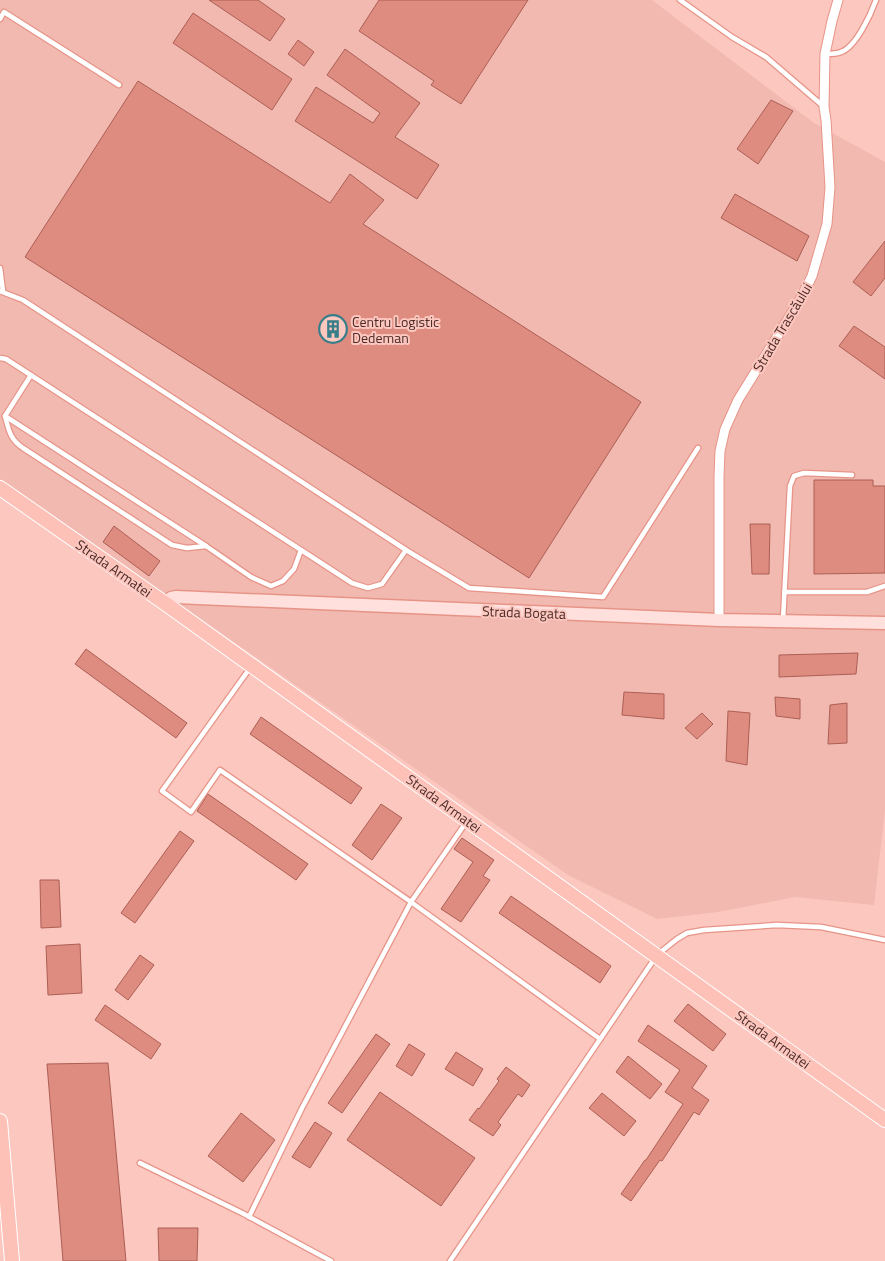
<svg xmlns="http://www.w3.org/2000/svg" width="885" height="1261" viewBox="0 0 885 1261" font-family="'Titillium Web',sans-serif">
<style>
.built{fill:#f1b9b0}
.building{fill:#de8b80;stroke:#ac5f55}
.lines{fill:none;stroke-linecap:round;stroke-linejoin:round}
.service-casing{stroke:#e79488;stroke-width:7}
.minor-casing{stroke:#e79488;stroke-width:11}
.secondary-casing{stroke:#e79488;stroke-width:15}
.primary-casing{stroke:#fff;stroke-width:16}
.service{stroke:#fff;stroke-width:4.5}
.minor{stroke:#fff;stroke-width:9}
.secondary{stroke:#ffe0dc;stroke-width:12}
.primary{stroke:#fec1b8;stroke-width:14}
.labels{text-anchor:middle;dominant-baseline:central;stroke-width:4;stroke-linejoin:round;paint-order:stroke}
.poi-label{font-size:14px;fill:#4c2b26;stroke:#fcc7bf;text-anchor:start}
.street-label{font-size:14px;fill:#4c2b26;stroke:#fcc7bf}
</style>
<rect width="100%" height="100%" fill="#fcc7bf"/>
<path class="built" d="M0 0H652L814 123 885 162V810L874 905 795 897 718 912 657 919 568 875 0 479Z"/>
<g class="building">
<path d="M209 0H258L285 19 270 41Z"/>
<path d="M379 0H528L461 104 431 85 434 81 359 31Z"/>
<path d="M193 13 292 79 272 110 173 43Z"/>
<path d="M298 40 314 52 304 66 288 54Z"/>
<path d="M345 49 420 103 395 137 439 165 417 199 295 121 316 87 373 123 380 113 327 75Z"/>
<path d="M138 81 330 203 350 174 384 200 363 224 641 402 529 578 25 257Z"/>
<path d="M771 100 793 111 758 164 737 149Z"/>
<path d="M735 194 809 236 797 261 721 218Z"/>
<path d="M885 241V278L871 296 853 282Z"/>
<path d="M854 326 885 347V379L839 346Z"/>
<path d="M814 480H873V486H885V573L814 574Z"/>
<path d="M750 524H770L769 574H752Z"/>
<path d="M114 526 160 561 149 576 103 542Z"/>
<path d="M86 649 187 723 176 738 75 664Z"/>
<path d="M858 653 856 674 779 677V655Z"/>
<path d="M624 692 664 694V719L622 715Z"/>
<path d="M775 697 800 699V719L776 716Z"/>
<path d="M847 703V743L828 744 830 705Z"/>
<path d="M728 711 750 713 747 765 726 761Z"/>
<path d="M702 713 713 724 697 739 685 728Z"/>
<path d="M261 717 362 788 351 804 250 734Z"/>
<path d="M208 794 308 864 296 880 197 811Z"/>
<path d="M381 804 402 818 372 860 352 845Z"/>
<path d="M180 831 194 841 135 923 121 913Z"/>
<path d="M462 838 494 860 483 876 490 880 461 922 441 909 473 862 454 849Z"/>
<path d="M40 880H59L61 927 41 928Z"/>
<path d="M511 896 611 966 600 983 499 913Z"/>
<path d="M80 944 82 993 48 995 46 946Z"/>
<path d="M140 955 154 965 128 1000 115 990Z"/>
<path d="M688 1004 726 1034 713 1051 674 1021Z"/>
<path d="M105 1005 161 1044 151 1059 95 1020Z"/>
<path d="M648 1025 707 1066 692 1088 709 1100 699 1115 694 1112 662 1161 660 1160 631 1201 621 1194 645 1160H646L683 1104 665 1092 680 1070 638 1041Z"/>
<path d="M376 1034 390 1044 342 1113 328 1103Z"/>
<path d="M409 1044 425 1054 412 1076 396 1066Z"/>
<path d="M456 1052 483 1069 473 1086 445 1069Z"/>
<path d="M628 1056 662 1084 650 1099 616 1072Z"/>
<path d="M108 1063 126 1261H63L47 1064Z"/>
<path d="M506 1067 530 1085 522 1097 518 1094 498 1122 501 1125 493 1136 469 1120 478 1108 479 1109 499 1081 497 1079Z"/>
<path d="M380 1092 475 1158 441 1206 347 1140Z"/>
<path d="M602 1093 636 1121 624 1136 589 1108Z"/>
<path d="M241 1113 275 1140 243 1182 208 1156Z"/>
<path d="M315 1122 332 1133 310 1168 292 1157Z"/>
<path d="M158 1228H198L197 1261H159Z"/>
</g>
<g class="lines">
<defs>
<g id="service">
<path d="M680 0 732 37 766 57 823 106"/>
<path d="M0 19 4 12 119 85"/>
<path d="M825 54C830 54 837 54 841 52 856 47 871 14 876 0"/>
<path d="M0 268 3 291"/>
<path d="M0 291 23 300 406 550 469 588 603 597 698 448"/>
<path d="M0 358 6 359 352 583 368 588 382 584 406 550"/>
<path d="M31 375 5 416C9 431 10 439 23 448L172 545 187 548 206 546"/>
<path d="M5 416 206 546 251 577 271 586 283 581 294 569 301 550"/>
<path d="M784 592H867L885 586"/>
<path d="M783 620 790 486 794 476 804 473 852 475"/>
<path d="M250 668 162 791 191 812 220 770 411 902 600 1039"/>
<path d="M140 1163 242 1213 331 1261"/>
<path d="M249 1217 302 1108 411 902 467 821"/>
<path d="M450 1261 657 955 677 939 687 933 704 930 777 925 821 927 885 940"/>
</g>
<path id="minor" d="M719 620V477L720 451 725 429 738 400 801 298 812 276 827 224 830 187 826 120 824 107 825 54 832 21 838 0"/>
<path id="secondary" d="M166 604 171 598 176 597 719 620 885 623"/>
<g id="primary">
<path d="M0 488 166 604 885 1120"/>
<path d="M0 1121 12 1261"/>
</g>
</defs>
<use href="#service" class="service-casing"/>
<use href="#minor" class="minor-casing"/>
<use href="#secondary" class="secondary-casing"/>
<use href="#primary" class="primary-casing"/>
<use href="#service" class="service"/>
<use href="#minor" class="minor"/>
<use href="#secondary" class="secondary"/>
<use href="#primary" class="primary"/>
</g>
<defs>
<symbol id="building-ring" viewBox="-11 -11 22 22"><circle r="9.5" fill="#fcc7bf" stroke="#377e89" stroke-width="1.5"/><path d="M-4-6H4V6H1V3H-1V6H-4ZM-2.5-4.3h1.7v1.8h-1.7ZM.8-4.3h1.7v1.8H.8ZM-2.5-1h1.7V.8h-1.7ZM.8-1h1.7V.8H.8Z" fill="#377e89"/></symbol>
</defs>
<g fill-rule="evenodd">
<use href="#building-ring" x="317" y="313" width="32" height="32"/>
</g>
<g class="labels">
<g class="poi-label">
<text x="352" y="321">Centru Logistic<tspan x="352" dy="16">Dedeman</tspan></text>
</g>
<g class="street-label">
<text transform="translate(782 327) rotate(-59)">Strada Trascăului</text>
<text transform="translate(114 568) rotate(35)">Strada Armatei</text>
<text transform="translate(524 612) rotate(2)">Strada Bogata</text>
<text transform="translate(444 803) rotate(36)">Strada Armatei</text>
<text transform="translate(773 1039) rotate(36)">Strada Armatei</text>
</g>
</g>
</svg>
